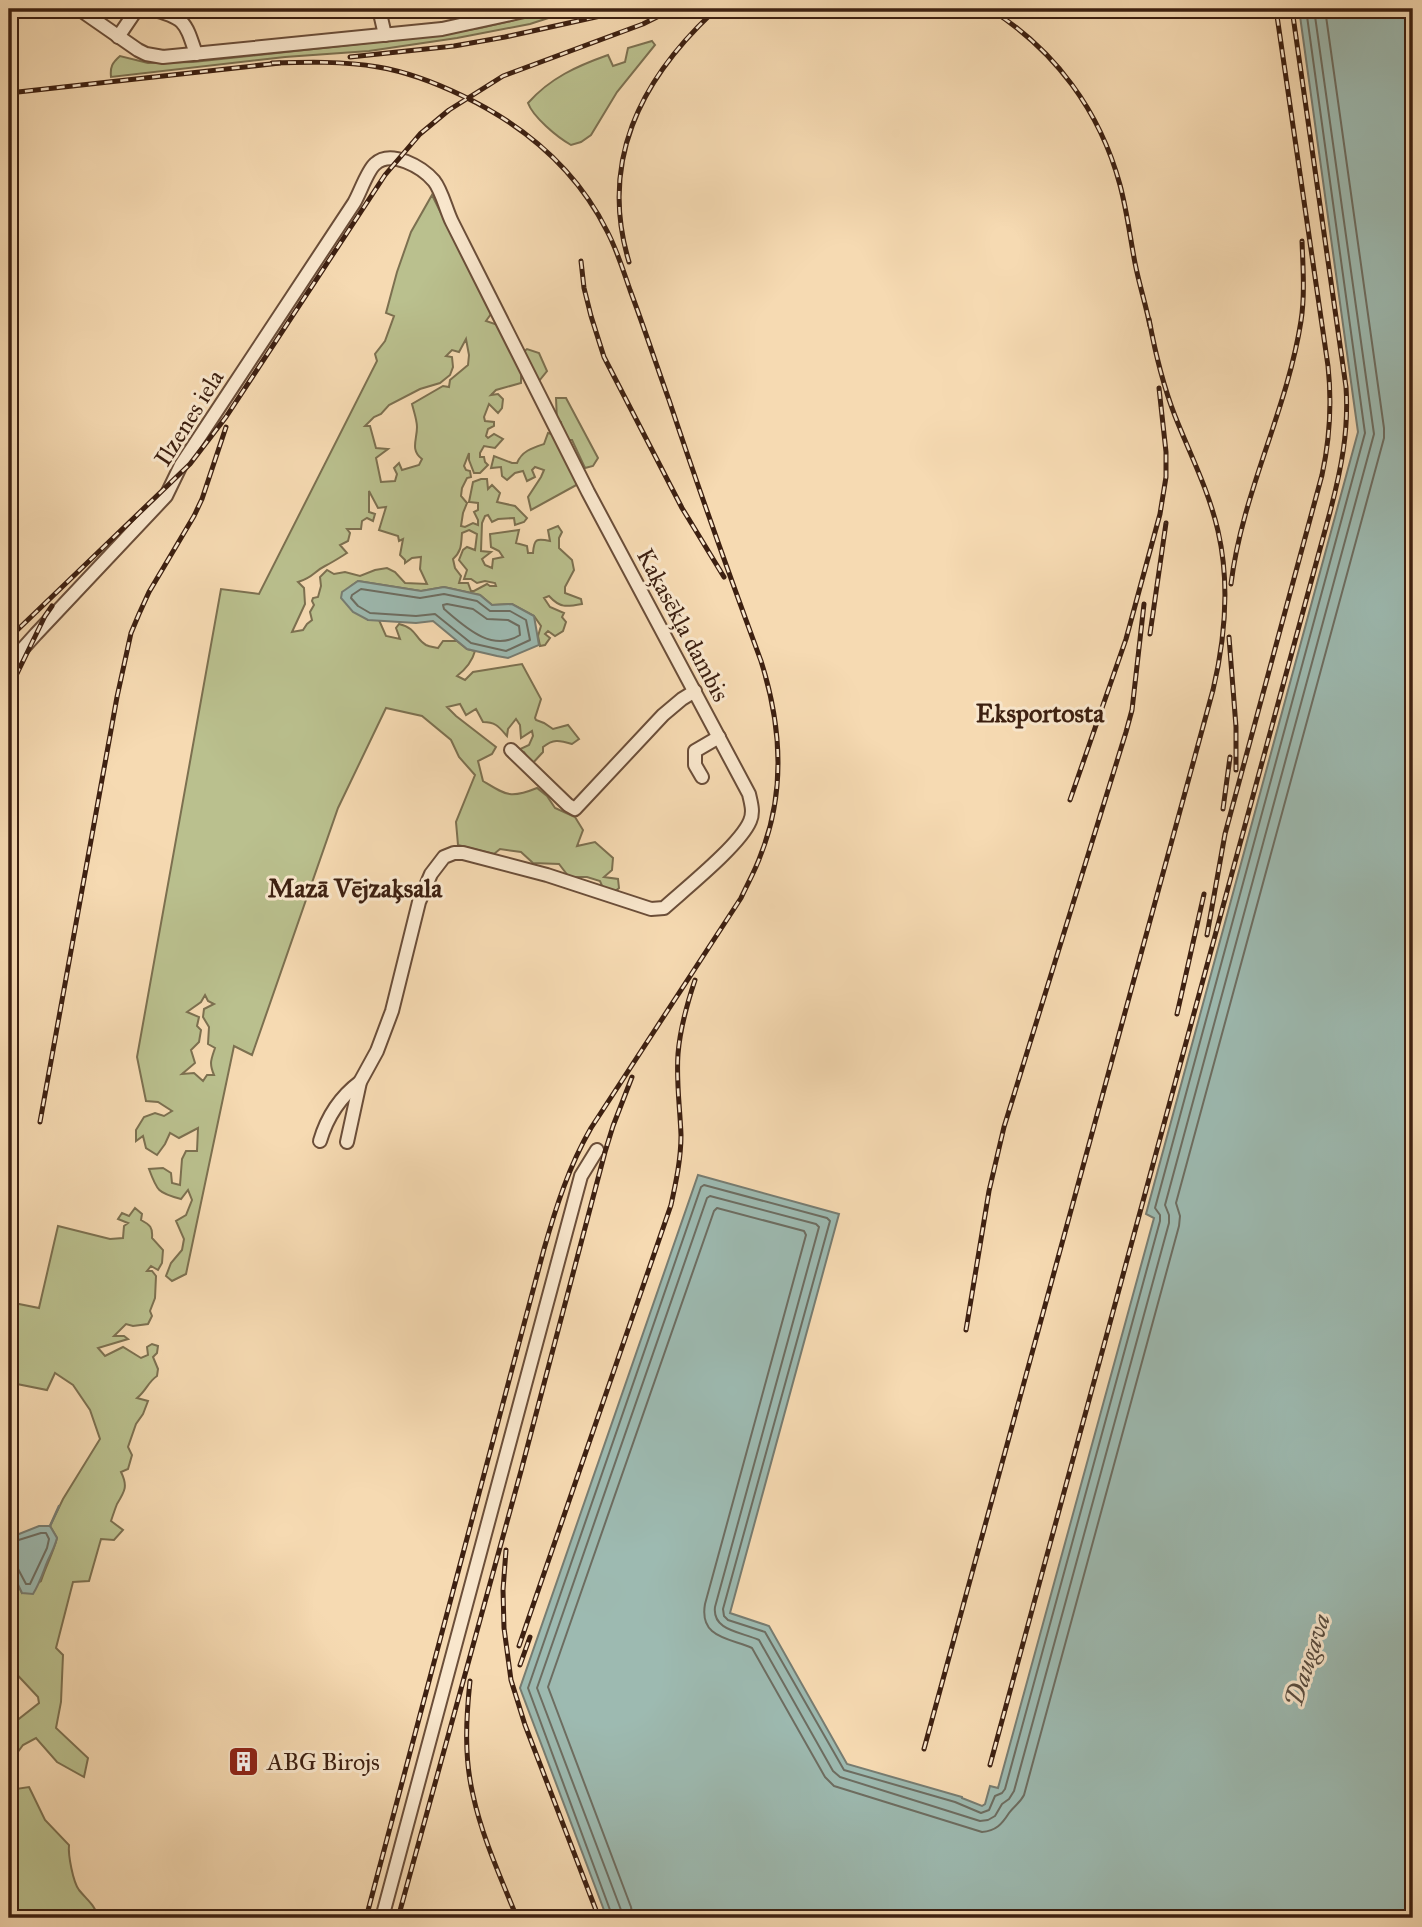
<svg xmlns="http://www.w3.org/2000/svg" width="1422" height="1927" viewBox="0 0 1422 1927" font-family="'IM FELL Great Primer',serif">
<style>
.green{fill:#bac08e;stroke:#7c7050;stroke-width:2;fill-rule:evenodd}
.water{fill:#9dbab1;stroke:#777c71;stroke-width:2}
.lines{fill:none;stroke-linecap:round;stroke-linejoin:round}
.shore{stroke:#6d6d61;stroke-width:2}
.stream{stroke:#777c71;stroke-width:2.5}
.minor-casing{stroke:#6b4e39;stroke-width:16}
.minor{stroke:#f9e7cd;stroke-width:12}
.rail-casing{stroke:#3d2011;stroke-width:5}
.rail{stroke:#f9e7cd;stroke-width:2.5;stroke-dasharray:8;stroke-linecap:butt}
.labels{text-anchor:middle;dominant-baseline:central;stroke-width:6;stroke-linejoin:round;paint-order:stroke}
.street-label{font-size:24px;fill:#3d2011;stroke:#f9e7cd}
.poi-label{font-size:24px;fill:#3d2011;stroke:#f9e7cd;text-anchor:start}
.neighbourhood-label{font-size:26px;font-weight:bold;fill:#3d2011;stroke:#f9e7cd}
.water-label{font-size:26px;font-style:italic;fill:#5a4e41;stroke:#f9e7cd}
</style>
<rect width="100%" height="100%" fill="#f6dab2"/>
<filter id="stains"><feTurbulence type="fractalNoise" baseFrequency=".00286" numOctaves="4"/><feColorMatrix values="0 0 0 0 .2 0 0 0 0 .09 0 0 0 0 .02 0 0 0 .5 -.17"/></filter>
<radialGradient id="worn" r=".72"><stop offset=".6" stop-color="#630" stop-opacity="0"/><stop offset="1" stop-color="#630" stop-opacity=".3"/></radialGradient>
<g class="green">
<path d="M549 9H576L530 24 457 38 369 51 285 57 111 77C110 67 112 63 120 56L148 63 193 62 332 47 439 35 480 28 511 21Z"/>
<path d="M652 41 655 45 617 92 591 135 581 142 571 145C557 137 533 117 528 103 550 78 577 66 608 55L613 66 625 62 628 48Z"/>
<path d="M432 195 491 314 486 321 498 325 516 358 527 349 539 353 547 371 539 381 521 373V383L496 390 491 395 498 394 503 399 502 408 498 413 489 404 484 417 485 421 494 422V426L488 429 486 436 488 438 494 434 503 439 495 448 484 446 480 453V457H484L485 462 488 465 480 473H474L469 460V453L464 466 466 470 470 471 471 477 467 478 462 488 461 496 467 503 463 513 461 526 465 527 473 523 478 525V520L474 512 478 510V503L469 502 473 482 481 479H487L488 489 492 485 500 493 497 502 515 506 527 518 524 522 515 525 514 518 498 519 492 522 488 515 485 516 482 523 481 551 491 552 482 559 485 565 492 568 493 559 503 557 499 551 491 547 490 534 519 530 516 543 527 546 528 553H533C534 539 536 538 550 541L548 530 558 526 562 532 559 538V548L572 560 574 570 565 587V593L581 599 582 604C566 607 560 608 549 596L544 598 550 607 564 613 562 617 566 622 563 631 555 636 548 631 545 634 550 638 545 645 540 646 538 636 541 626 534 616 512 604 492 605 480 595 444 587 421 591 358 581 351 586 368 620H379L386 636 400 639 396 628 399 624C417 628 415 639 426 645 430 647 434 647 438 648L443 641H457L467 649 475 651C472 662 466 669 457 676L465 680 473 672 522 664 541 699 535 718 536 720 544 723 553 729 568 725 579 739 572 744C559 740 553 739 543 747V752L532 764 524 752 518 750 529 745 533 736 532 731 521 738 520 725 516 719 508 729 507 736C499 727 496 722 483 722L476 709 466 715 460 704 447 707 456 716 496 747 492 754 478 761 483 781C506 795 510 799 537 788L547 796 555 808 575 817 583 830 577 846 595 842 613 858 612 870 604 877 618 879 619 888 614 892 603 888 600 881 587 877H569L559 864 533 863 521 852 500 849 494 854 458 845 456 822 475 775 459 757 451 740 422 716 386 708 338 808 252 1055 234 1046 186 1274 172 1281 166 1276 171 1263 182 1250 184 1239 176 1221 186 1215 192 1200 188 1190 181 1199C158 1193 157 1191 149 1169L163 1168 171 1173 172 1183 180 1185 182 1159 186 1151H197L198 1128 179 1138 170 1133 165 1144 157 1155 146 1148 143 1136 136 1141V1130L144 1117 155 1113 164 1116 172 1111 158 1102 146 1101 137 1057 221 589 259 594 377 361 375 354 385 341 394 316 386 313 397 272 411 232ZM466 339 469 355 468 365 450 380 449 387 443 386 412 404C414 412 417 420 417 427 417 440 410 450 422 459L419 465 402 470 399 463 394 468 397 474 395 481 381 482 376 458 388 449 376 448 370 426H365L374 417 381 414 389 405 420 389 440 383 450 375 453 367 452 357 446 356 452 350 459 352ZM369 491 378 508 386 507 379 530 398 536 399 541 403 539 400 555 405 560V563L412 558 421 557 420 569 427 584 405 583 395 572 387 568 375 570 360 576 345 572 334 574 327 570 320 577 321 586 318 597 313 598 312 601 314 605 310 612 312 620 307 624 303 630 292 632 305 604 304 588 298 582C314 577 313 572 325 566 333 562 339 558 347 553L340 545 348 541 350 533 347 529H361L362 521 367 518 373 521 375 514 369 512ZM469 530 477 534 475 550 467 547 463 550 459 560 467 570 464 579H471L477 583 485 581 495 583 496 586H490L487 584 474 591H471L468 583H459L461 576 455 568 453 559C462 551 461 544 462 533ZM205 995 208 1001 214 1004 204 1009 203 1017 209 1027 208 1044 215 1048C211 1060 209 1063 214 1075H207L203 1081 194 1073 182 1074 195 1063 191 1050 199 1042 201 1030 197 1026 199 1017 187 1012 201 1002Z"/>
<path d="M556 398H566L598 458 593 466 585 468 572 440H564L565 433 562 430 561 422 557 421Z"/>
<path d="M548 433 555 435 580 483 531 510 528 497 541 477 544 470 535 467 532 470 535 477 527 481 523 471 515 473 507 480 502 476 501 467 491 468 494 456 512 463H517C522 451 532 448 544 444Z"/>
<path d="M135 1208 142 1214 141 1220C150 1225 153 1227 152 1238L163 1250 162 1263 158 1270 151 1266 147 1271H152L156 1276 155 1298 150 1311 152 1316 148 1324 133 1326 126 1324 114 1336H124L128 1339 98 1348 105 1356 123 1347 141 1358 148 1355 147 1347 152 1344 158 1346 157 1353 153 1357 158 1369 157 1376C148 1382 146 1391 137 1398L148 1401 143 1414 136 1424 128 1447 132 1455 128 1469 121 1472C128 1486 125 1491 117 1504 115 1509 113 1515 111 1521L123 1530 114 1540 101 1539 89 1581 73 1582 56 1648 63 1655 61 1702 56 1728 88 1758 84 1777 57 1762 36 1738 23 1745 9 1764V1731L15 1722 39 1703 38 1697 9 1666V1583L13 1574 22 1593 41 1581C46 1566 53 1553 57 1538L50 1526 63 1499 100 1439 90 1410 73 1385 55 1373 47 1390 17 1384 9 1378V1302L39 1308 58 1226 110 1239 123 1238 124 1226 128 1223 118 1219 122 1213 129 1216Z"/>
<path d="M29 1787 45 1820 69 1845C68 1855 73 1882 79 1890 88 1901 94 1904 99 1918H9V1790Z"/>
</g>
<g class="water">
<path d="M1299 9H1413V1918H607L520 1688 698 1175 839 1214 730 1613 769 1626 847 1764 962 1797V1798L982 1806 985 1804 990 1786 998 1788 1154 1218 1146 1214 1358 432Z"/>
<path d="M358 581 421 591 444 587 480 595 492 605 512 604 534 616 539 645 508 658 497 656 467 649 433 621 416 623 368 620 353 612 341 598 342 592Z"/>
<path d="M39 1526H50L57 1538C55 1546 52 1552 48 1560 43 1572 40 1583 33 1594L22 1593 13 1574 9 1569V1538Z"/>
</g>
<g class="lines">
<g class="shore">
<path d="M361 589 420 598 444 594 477 601 490 611H510L526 620 530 640 506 651 471 643 435 614 416 616 370 613 358 606 351 598 352 595Z"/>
<path d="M447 604 473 609 487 619 508 620 519 626 520 635C492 653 465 627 444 609L443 605Z"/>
<path d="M9 1543 41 1533H46L49 1539 47 1548 30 1584H26L17 1567 9 1565"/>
<path d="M613 1918 528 1688 701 1187 704 1185 827 1218 830 1221 723 1609 724 1616 728 1620 765 1632 844 1770 955 1802 981 1813 989 1810 995 1796 1002 1793 1005 1789 1160 1221V1215L1155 1208 1365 433 1306 9"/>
<path d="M622 1918 621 1910 537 1688 707 1198 710 1196 816 1224 819 1227 715 1607C712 1631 742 1632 759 1640L833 1771 840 1777 980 1821 988 1820 995 1816 1002 1804 1009 1799 1014 1791 1169 1223V1215L1165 1205 1374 434 1314 9"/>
<path d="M633 1918 631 1907 548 1687 714 1211 717 1208 804 1231 806 1235 705 1604C699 1638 729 1638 752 1648L825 1777 834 1786 982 1832C996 1831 1002 1824 1009 1813 1014 1806 1020 1803 1024 1795L1179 1226 1180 1216 1176 1203 1384 438V428L1325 9"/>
</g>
<path class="stream" d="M50 1526 59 1506"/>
<defs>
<g id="minor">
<path d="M79 9 138 50 146 54 163 57 442 29 533 9"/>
<path d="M151 9C185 18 185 21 196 54"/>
<path d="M379 9 385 35"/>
<path d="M118 37 137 9"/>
<path d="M9 669 18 654 36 634 166 496 181 465 354 203C360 193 367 171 375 164 391 149 422 167 434 181 442 191 446 210 452 222L588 492 749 794C751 803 754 812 750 821 740 845 685 889 664 908L651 909 547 875 463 853H454L444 857 431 874 419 902 392 1011 377 1051 360 1082 347 1142"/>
<path d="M511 750 568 805 575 809 663 715 682 699 695 691"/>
<path d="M702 777 695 765V751L719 737"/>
<path d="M320 1141C327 1117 340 1097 360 1082"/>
<path d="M382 1918 581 1176 597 1150"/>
</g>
</defs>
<use href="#minor" class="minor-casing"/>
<use href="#minor" class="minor"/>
<defs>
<g id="rail">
<path d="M990 9C1055 50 1100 111 1120 185 1127 211 1130 237 1135 263 1139 284 1146 305 1150 326"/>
<path d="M350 57 454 46 505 37 632 9"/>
<path d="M272 63C307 62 343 61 378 67 408 72 436 83 463 96 525 126 576 169 607 231 617 250 623 270 630 290 644 327 656 364 669 400 698 487 729 574 761 661 781 724 786 791 761 854 756 869 748 883 741 898L591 1128C569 1166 556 1207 544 1249L366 1918"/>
<path d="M9 93 280 63"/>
<path d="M581 261 584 288 591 316 604 357 682 508 724 577"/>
<path d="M629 262C599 162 640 81 712 13"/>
<path d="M1231 584C1242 493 1287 411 1301 321 1305 295 1303 267 1302 241"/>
<path d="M1150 634 1166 523"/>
<path d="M1229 637 1236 727V770"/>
<path d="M9 638 190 464 226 417 385 175 420 134 449 110 503 76 643 24 673 9"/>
<path d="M9 690 45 616 52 606"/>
<path d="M1070 800 1126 639 1160 514 1166 477V452L1159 388"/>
<path d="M1223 809 1230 757"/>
<path d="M1207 935 1225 834 1322 475C1330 438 1332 403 1328 366L1276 9"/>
<path d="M1177 1014 1204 894"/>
<path d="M40 1122 117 697 131 633 139 614 149 592 194 516 202 499 226 427"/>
<path d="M966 1330 989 1191 1004 1127 1126 732 1132 710 1144 604"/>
<path d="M506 1550 503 1590 504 1628 511 1680 525 1725 599 1918"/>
<path d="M519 1646 671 1205C676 1182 681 1159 681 1135 680 1108 676 1081 678 1054 680 1028 687 1004 695 980"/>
<path d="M520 1665 530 1637"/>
<path d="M470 1681C466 1719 464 1757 473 1795 482 1837 501 1878 517 1918"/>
<path d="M924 1749 1213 690C1225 639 1230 583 1218 531 1209 491 1190 454 1175 416 1163 385 1155 352 1149 319"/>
<path d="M990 1765 1330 512C1341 470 1349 431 1346 387L1292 9"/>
<path d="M398 1918 521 1471 605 1152 613 1126 632 1077"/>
</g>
</defs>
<use href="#rail" class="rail-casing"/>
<use href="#rail" class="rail"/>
</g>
<defs>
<symbol id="building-square" viewBox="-11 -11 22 22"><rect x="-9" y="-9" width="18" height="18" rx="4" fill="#8f2418" stroke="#f9e7cd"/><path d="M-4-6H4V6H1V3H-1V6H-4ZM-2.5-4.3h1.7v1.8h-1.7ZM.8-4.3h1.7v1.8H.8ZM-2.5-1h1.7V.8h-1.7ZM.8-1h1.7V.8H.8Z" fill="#fff"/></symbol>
</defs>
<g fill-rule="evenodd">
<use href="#building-square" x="226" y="1744" width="35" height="35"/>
</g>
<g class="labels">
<g class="street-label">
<text transform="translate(189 418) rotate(-58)">Ilzenes iela</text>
<text transform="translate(683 625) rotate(62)">Kaķasēkļa dambis</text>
</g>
<g class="poi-label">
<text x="267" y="1762">ABG Birojs</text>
</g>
<g class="neighbourhood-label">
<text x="1040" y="713">Eksportosta</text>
<text x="355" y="888">Mazā Vējzaķsala</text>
</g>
<g class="water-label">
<text transform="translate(1307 1660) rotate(-72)">Daugava</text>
</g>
</g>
<rect width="1422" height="1927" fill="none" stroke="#f6dab2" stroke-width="35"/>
<rect x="10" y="10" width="1401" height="1906" fill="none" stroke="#3d2011" stroke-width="3.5"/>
<rect x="18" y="18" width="1387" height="1892" fill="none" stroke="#3d2011" stroke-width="2"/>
<rect width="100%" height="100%" filter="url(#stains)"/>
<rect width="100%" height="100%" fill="url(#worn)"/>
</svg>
